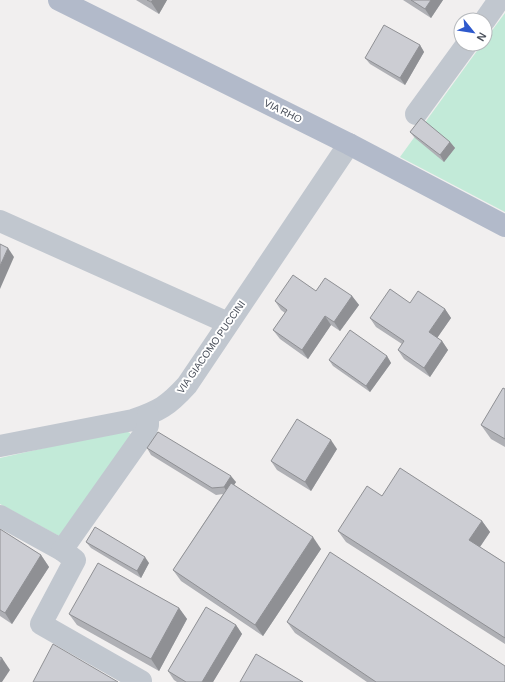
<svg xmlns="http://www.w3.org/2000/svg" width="505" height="682" viewBox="0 0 505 682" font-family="Helvetica,sans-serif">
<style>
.green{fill:#c2ead8}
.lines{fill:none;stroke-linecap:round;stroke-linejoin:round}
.minor{stroke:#c1c7cf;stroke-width:22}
.major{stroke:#b2baca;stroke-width:22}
.wall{fill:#afb0b5}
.shaded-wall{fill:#8f9094}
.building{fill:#cccdd3;stroke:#8f9094}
.labels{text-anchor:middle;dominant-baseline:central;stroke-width:4;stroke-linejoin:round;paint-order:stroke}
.street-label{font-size:10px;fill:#494f5a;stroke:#fff}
</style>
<rect width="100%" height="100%" fill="#f1efef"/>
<g class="green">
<path d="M505 13V212L400 157 482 44H485V40Z"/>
<path d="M124 430 130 433 132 437 59 536 0 504V458Z"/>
</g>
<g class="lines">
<g class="minor">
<path d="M485 20 499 0"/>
<path d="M416 114 467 44"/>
<path d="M0 221 228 323"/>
<path d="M0 446 133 420C159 411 168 406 187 385L349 144"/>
<path d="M0 516 62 550 146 431 148 425V415"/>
<path d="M62 550 75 560 41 624 141 681"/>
</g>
<path class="major" d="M59 0 349 144 505 226"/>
</g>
<g class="wall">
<path d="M136 0H167L159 14Z"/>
<path d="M403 0H443L431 18Z"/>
<path d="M420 45 424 52 405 85 370 64 365 58Z"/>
<path d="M410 132 450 142 455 148 444 162 415 138Z"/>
<path d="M316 291 352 296 359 305 340 331 331 325 308 359 280 339 273 330 285 313 281 310 275 301Z"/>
<path d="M410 303 445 309 451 318 437 338 442 341 448 350 430 377 404 359 398 350 402 344 376 327 370 318Z"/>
<path d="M387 356 391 363 370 392 333 366 329 360Z"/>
<path d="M505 389V447L491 439 481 425Z"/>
<path d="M147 448 236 482 234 485 321 549 263 636 181 581 173 570 223 494 216 495 151 455Z"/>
<path d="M337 449 311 491 277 470 271 461Z"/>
<path d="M482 521 490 532 480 547 505 563V644L346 542 338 531Z"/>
<path d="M0 529 41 555 49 567 12 624 0 616Z"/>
<path d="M86 542 149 563 141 578 91 548Z"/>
<path d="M179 608 187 619 159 671 77 625 69 614Z"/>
<path d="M287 622 505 682H367L295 633Z"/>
<path d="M236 625 242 634 213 682H177L174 680 168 671Z"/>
</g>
<g class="shaded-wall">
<path d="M153 0H167L159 14 151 2Z"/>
<path d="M431 0H443L431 18 425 9Z"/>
<path d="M420 45 424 52 405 85 400 78Z"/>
<path d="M450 142 455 148 444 162 440 155Z"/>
<path d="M8 248 14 257 0 289V266Z"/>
<path d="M352 296 359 305 340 331 334 322Z"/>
<path d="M445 309 451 318 435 341 429 332Z"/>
<path d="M325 316 331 325 308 359 302 350Z"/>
<path d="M442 341 448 350 430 377 424 368Z"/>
<path d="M387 356 391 363 370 392 366 386Z"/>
<path d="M331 440 337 449 311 491 305 482Z"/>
<path d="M231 476 236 482 228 494 224 487Z"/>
<path d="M482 521 490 532 477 551 469 540Z"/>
<path d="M313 537 321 549 263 636 255 625Z"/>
<path d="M41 555 49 567 12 624 5 613Z"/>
<path d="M145 557 149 563 141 578 137 571Z"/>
<path d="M179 608 187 619 159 671 151 659Z"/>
<path d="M236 625 242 634 213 682H202Z"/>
<path d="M2 658 10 670 2 682H0V662Z"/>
</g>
<g class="building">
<path d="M147 0H153L151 2Z"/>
<path d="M411 0H431L425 9Z"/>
<path d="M384 25 420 45 400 78 365 58Z"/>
<path d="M421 118 450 142 440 155 410 132Z"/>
<path d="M0 244 8 248 0 266Z"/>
<path d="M293 275 316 291 325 278 352 296 334 322 325 316 302 350 273 330 287 310 275 301Z"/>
<path d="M390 289 410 303 418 291 445 309 429 332 442 341 424 368 398 350 404 341 370 318Z"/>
<path d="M350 330 387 356 366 386 329 360Z"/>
<path d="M503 388 505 389V439L481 425Z"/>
<path d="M297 419 331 440 305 482 271 461Z"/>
<path d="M158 432 231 476 224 487 212 488 147 448Z"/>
<path d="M400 468 482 521 469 540 505 563V638L338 531 367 486 382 496Z"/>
<path d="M231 483 313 537 255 625 173 570Z"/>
<path d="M95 527 145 557 137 571 86 542Z"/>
<path d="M0 529 41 555 5 613 0 610Z"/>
<path d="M330 552 505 666V682H376L287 622Z"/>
<path d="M98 563 179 608 151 659 69 614Z"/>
<path d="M206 607 236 625 202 682H186L168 671Z"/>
<path d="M53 644 118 682H33Z"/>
<path d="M256 654 303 682H240Z"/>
<path d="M0 657 2 658 0 662Z"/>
</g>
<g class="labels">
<g class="street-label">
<text transform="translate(283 111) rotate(26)">VIA RHO</text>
<text transform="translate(211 347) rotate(-55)">VIA GIACOMO PUCCINI</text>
</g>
</g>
<g transform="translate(473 32) rotate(120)"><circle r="19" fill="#ffffff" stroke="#b6b9bd"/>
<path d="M0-3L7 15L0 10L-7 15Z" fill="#2e59cc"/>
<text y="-6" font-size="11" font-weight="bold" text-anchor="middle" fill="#494f5a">N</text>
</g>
</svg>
